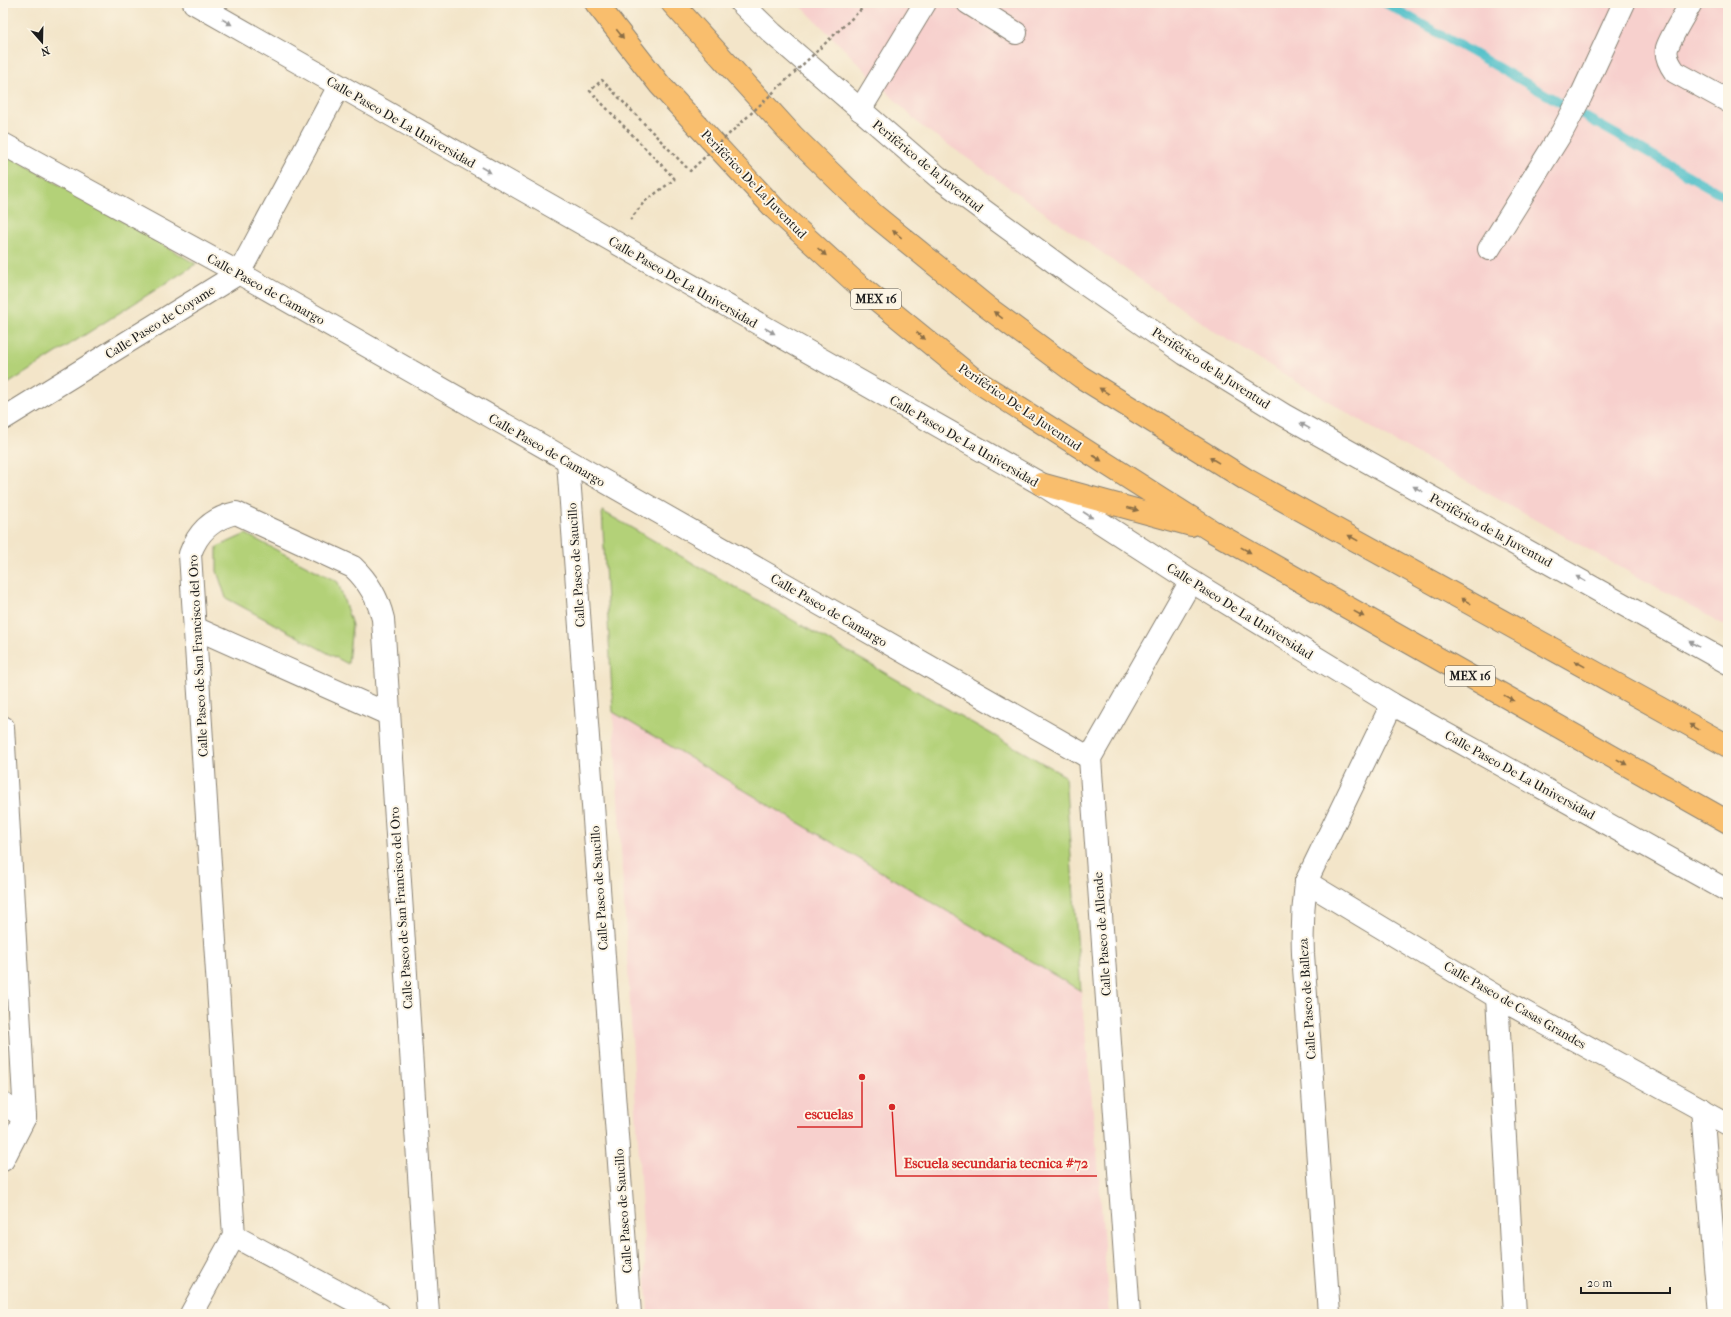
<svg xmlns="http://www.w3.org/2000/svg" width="1731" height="1317" viewBox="0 0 1731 1317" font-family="'IM FELL French Canon',serif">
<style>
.built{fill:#f7d0cd}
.green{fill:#b3d178;stroke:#68764a}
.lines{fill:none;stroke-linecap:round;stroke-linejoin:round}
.stream{stroke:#54c1ca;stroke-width:9}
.minor-casing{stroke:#888072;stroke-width:24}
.highway-casing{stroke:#888072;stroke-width:24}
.path{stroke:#888072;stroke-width:2.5;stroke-dasharray:3 3;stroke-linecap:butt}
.minor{stroke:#fff;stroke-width:22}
.highway{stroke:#f9be6d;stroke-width:22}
.path-bridge{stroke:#888072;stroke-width:2.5;stroke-dasharray:3 3;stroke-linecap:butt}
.oneway{fill:#999}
.oneway2{fill:#8a6d44}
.labels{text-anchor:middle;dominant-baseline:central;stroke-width:4;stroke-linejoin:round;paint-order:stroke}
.shield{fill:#fcf5e5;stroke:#5f5d58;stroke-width:1}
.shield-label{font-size:12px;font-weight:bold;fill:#1c1c1c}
.street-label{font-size:13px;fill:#1c1c1c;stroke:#fcf5e5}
.leader{fill:none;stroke:#d62828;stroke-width:1.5}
.callout-dot{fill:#d62828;stroke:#fcf5e5;stroke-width:1.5}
.callout-label{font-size:14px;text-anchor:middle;font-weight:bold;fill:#d62828;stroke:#fcf5e5;stroke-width:4;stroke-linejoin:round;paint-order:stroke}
</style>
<rect width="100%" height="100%" fill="#fcf5e5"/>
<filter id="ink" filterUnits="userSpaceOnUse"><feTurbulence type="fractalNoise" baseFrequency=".025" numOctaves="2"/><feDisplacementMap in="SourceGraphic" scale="8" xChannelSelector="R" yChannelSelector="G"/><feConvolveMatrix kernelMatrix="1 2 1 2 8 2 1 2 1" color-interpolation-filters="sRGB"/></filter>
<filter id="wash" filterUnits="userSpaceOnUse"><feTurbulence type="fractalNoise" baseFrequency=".012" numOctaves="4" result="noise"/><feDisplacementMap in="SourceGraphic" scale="16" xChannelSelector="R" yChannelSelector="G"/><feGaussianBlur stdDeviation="0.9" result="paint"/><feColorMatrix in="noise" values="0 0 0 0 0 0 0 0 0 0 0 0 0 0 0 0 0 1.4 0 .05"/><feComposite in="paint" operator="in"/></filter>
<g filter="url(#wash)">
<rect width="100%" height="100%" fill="#f3e5c9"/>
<g class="built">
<path d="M798 3H1728V627L1397 443 1212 330 920 125Z"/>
<path d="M613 712 1081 991 1098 1162 1109 1314H648Z"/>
</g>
<g class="green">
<path d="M3 152 196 264 3 387Z"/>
<path d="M602 511 1065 776 1081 991 613 712Z"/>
<path d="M246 534 338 582 352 625 348 664 226 598 217 571V547Z"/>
</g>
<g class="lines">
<path class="stream" d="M1385 3 1728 198"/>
</g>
</g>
<g filter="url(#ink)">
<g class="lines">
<defs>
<g id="minor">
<path d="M194 3 1041 484 1191 581 1392 704 1728 891"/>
<path d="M741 3 772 33 938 177 1069 273 1185 354 1284 415 1728 663"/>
<path d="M968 3 1016 33"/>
<path d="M1691 3C1685 14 1670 38 1667 48 1665 56 1670 65 1675 72L1728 101"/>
<path d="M860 110 925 3"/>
<path d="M3 144 239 273 1090 758"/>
<path d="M1489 249 1562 132 1581 96 1624 3"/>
<path d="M3 419 239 273 339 86"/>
<path d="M568 462 630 1314"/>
<path d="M195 628 388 714"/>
<path d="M3 727 25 1117 3 1160"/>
<path d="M1306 882 1497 997 1728 1124"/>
<path d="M1497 997 1515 1314"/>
<path d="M3 1104 25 1117"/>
<path d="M1702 1109 1719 1314"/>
<path d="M234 1236 379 1314"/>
<path d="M191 1314 234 1236 190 554C198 531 213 518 236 513L353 567C369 582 378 598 383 619L428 1314"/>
<path d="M1129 1314 1090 758 1191 581"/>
<path d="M1329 1314 1303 954C1302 930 1303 906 1306 882L1392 704"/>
</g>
<g id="highway">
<path d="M596 3 660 85 775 209 855 282 975 380 1212 531 1728 822"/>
<path d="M672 3 793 136 873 214 987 307 1081 377 1247 480 1728 746"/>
<path d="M1041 484 1191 525"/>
</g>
</defs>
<use href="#minor" class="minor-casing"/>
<use href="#highway" class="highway-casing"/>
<g class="path">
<path d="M833 36 868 3"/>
<path d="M630 220 644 202 675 179"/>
</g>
<use href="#minor" class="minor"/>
<use href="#highway" class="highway"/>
<path class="path-bridge" d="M675 179 590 91 602 80 690 171 833 36"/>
</g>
<defs><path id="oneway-solid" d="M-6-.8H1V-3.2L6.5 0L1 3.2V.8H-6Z"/></defs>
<g class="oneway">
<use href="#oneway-solid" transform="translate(227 22) rotate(30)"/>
<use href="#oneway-solid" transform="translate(486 170) rotate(30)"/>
<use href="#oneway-solid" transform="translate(770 331) rotate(30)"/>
<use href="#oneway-solid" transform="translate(1305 426) rotate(-151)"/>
<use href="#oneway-solid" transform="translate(1418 489) rotate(-151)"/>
<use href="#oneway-solid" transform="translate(1088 515) rotate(33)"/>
<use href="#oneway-solid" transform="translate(1581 579) rotate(-151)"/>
<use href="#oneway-solid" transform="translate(1694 644) rotate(-150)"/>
</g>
<g class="oneway2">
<use href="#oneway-solid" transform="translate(620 34) rotate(52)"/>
<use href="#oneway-solid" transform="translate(897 234) rotate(-141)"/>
<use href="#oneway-solid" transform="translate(822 252) rotate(42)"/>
<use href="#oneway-solid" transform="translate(998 315) rotate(-143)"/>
<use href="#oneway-solid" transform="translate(921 336) rotate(39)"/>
<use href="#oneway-solid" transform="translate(1104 391) rotate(-148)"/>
<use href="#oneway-solid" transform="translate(1097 458) rotate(33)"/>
<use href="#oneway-solid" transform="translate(1214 460) rotate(-148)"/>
<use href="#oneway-solid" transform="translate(1133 509) rotate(15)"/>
<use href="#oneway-solid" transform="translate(1353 538) rotate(-151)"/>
<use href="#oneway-solid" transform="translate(1246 550) rotate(29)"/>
<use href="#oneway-solid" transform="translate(1466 601) rotate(-151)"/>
<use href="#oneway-solid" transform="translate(1359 614) rotate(29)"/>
<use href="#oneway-solid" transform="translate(1580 664) rotate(-151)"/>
<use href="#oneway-solid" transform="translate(1509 698) rotate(29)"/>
<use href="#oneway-solid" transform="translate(1694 727) rotate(-151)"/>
<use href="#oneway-solid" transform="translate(1622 762) rotate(29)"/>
</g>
</g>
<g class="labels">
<g class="shield">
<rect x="851" y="289" width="50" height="20" rx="3"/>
<rect x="1445" y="666" width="50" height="20" rx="3"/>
</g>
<g class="shield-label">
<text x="876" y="299">MEX 16</text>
<text x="1470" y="676">MEX 16</text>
</g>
<g class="street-label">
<text transform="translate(401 122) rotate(30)">Calle Paseo De La Universidad</text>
<text transform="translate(928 166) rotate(39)">Periférico de la Juventud</text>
<text transform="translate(754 184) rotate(46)">Periférico De La Juventud</text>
<text transform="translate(683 282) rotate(30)">Calle Paseo De La Universidad</text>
<text transform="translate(266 289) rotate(29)">Calle Paseo de Camargo</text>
<text transform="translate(160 322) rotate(-32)">Calle Paseo de Coyame</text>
<text transform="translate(1211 368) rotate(33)">Periférico de la Juventud</text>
<text transform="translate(1020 407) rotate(34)">Periférico De La Juventud</text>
<text transform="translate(964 441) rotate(30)">Calle Paseo De La Universidad</text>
<text transform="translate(547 450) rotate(30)">Calle Paseo de Camargo</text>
<text transform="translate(1491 530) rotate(29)">Periférico de la Juventud</text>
<text transform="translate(576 565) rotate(-94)">Calle Paseo de Saucillo</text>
<text transform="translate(829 610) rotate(30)">Calle Paseo de Camargo</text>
<text transform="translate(1240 611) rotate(32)">Calle Paseo De La Universidad</text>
<text transform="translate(198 656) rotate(-93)">Calle Paseo de San Francisco del Oro</text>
<text transform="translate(1520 775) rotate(29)">Calle Paseo De La Universidad</text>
<text transform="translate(599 888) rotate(-94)">Calle Paseo de Saucillo</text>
<text transform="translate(401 908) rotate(-94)">Calle Paseo de San Francisco del Oro</text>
<text transform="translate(1102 934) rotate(-94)">Calle Paseo de Allende</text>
<text transform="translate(1307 999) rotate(-94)">Calle Paseo de Balleza</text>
<text transform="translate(1515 1005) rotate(30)">Calle Paseo de Casas Grandes</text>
<text transform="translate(623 1211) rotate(-94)">Calle Paseo de Saucillo</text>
</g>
</g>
<path class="leader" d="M862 1077L862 1127H797M892 1107L896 1176H1097"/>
<g class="callout-dot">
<circle cx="862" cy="1077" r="4"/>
<circle cx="892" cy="1107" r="4"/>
</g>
<g class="callout-label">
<text x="829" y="1119">escuelas</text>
<text x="996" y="1168">Escuela secundaria tecnica #72</text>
</g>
<rect width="1731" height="1317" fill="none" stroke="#fcf5e5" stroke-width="16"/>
<g transform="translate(42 42) rotate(160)" stroke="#fcf5e5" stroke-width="3" paint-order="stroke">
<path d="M0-3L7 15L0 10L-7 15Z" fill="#1c1c1c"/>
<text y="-6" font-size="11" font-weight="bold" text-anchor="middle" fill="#1c1c1c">N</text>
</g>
<path d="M1581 1287v6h89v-6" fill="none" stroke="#1c1c1c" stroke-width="2"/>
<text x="1587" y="1287" font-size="12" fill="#1c1c1c" stroke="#fcf5e5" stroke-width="3" paint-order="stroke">20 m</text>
</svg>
